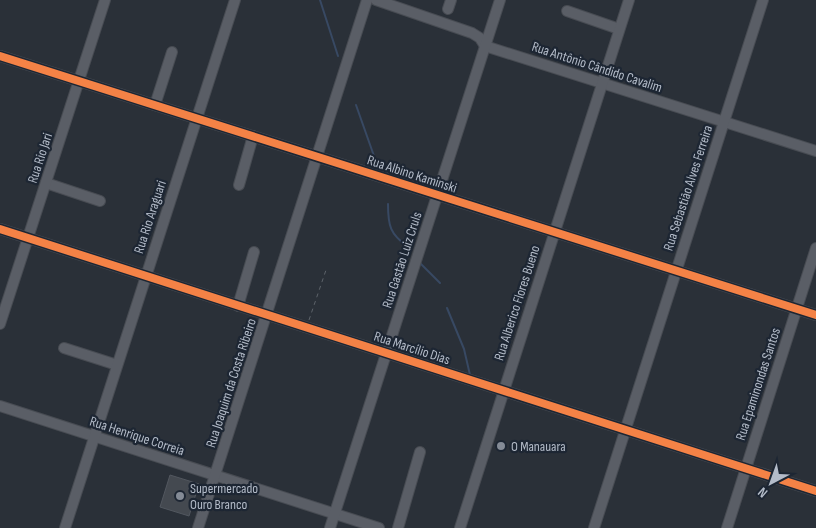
<svg xmlns="http://www.w3.org/2000/svg" width="816" height="528" viewBox="0 0 816 528" font-family="'Sofia Sans Condensed',sans-serif">
<style>
.lines{fill:none;stroke-linecap:round;stroke-linejoin:round}
.stream{stroke:#384963;stroke-width:2}
.building{fill:#444950;stroke:#52575f}
.minor-casing{stroke:#484c53;stroke-width:12}
.path{stroke:#5d636a;stroke-width:1;stroke-dasharray:4 4;stroke-linecap:butt}
.minor{stroke:#5a5e66;stroke-width:10}
.cycleway-casing{stroke:#1d2633;stroke-width:11}
.cycleway{stroke:#f48246;stroke-width:8}
.poi-dot{fill:#848b96;stroke:#1d2633;stroke-width:2}
.labels{text-anchor:middle;dominant-baseline:central;stroke-width:4.5;stroke-linejoin:round;paint-order:stroke}
.street-label{font-size:14px;fill:#b4bcc9;stroke:#1d2633}
.poi-label{font-size:14px;fill:#b4bcc9;stroke:#1d2633;text-anchor:start}
</style>
<rect width="100%" height="100%" fill="#2a3038"/>
<g class="lines">
<g class="stream">
<path d="M320 0 338 56"/>
<path d="M356 105 374 156"/>
<path d="M388 204C388 226 390 234 408 247"/>
<path d="M420 263 440 283"/>
<path d="M447 308 464 349 470 375"/>
</g>
</g>
<path class="building" d="M170 475 199 484 189 516 160 507Z"/>
<g class="lines">
<defs>
<g id="minor">
<path d="M376 0 472 33 480 38 485 46 816 151"/>
<path d="M448 9 451 0"/>
<path d="M567 11 619 29"/>
<path d="M0 56 816 315"/>
<path d="M155 105 172 52"/>
<path d="M46 183 100 201"/>
<path d="M239 185 253 136"/>
<path d="M0 229 816 491"/>
<path d="M238 306 254 252"/>
<path d="M0 324 105 0"/>
<path d="M64 348 117 365"/>
<path d="M0 406 379 528"/>
<path d="M65 528 235 0"/>
<path d="M198 528 367 0"/>
<path d="M330 528 500 0"/>
<path d="M398 528 420 452"/>
<path d="M460 528 629 0"/>
<path d="M594 528 763 0"/>
<path d="M727 528 816 248"/>
</g>
</defs>
<use href="#minor" class="minor-casing"/>
<path class="path" d="M309 320 326 270"/>
<use href="#minor" class="minor"/>
<defs>
<g id="cycleway">
<path d="M0 56 816 315"/>
<path d="M0 229 816 491"/>
</g>
</defs>
<use href="#cycleway" class="cycleway-casing"/>
<use href="#cycleway" class="cycleway"/>
</g>
<g class="poi-dot">
<circle cx="501" cy="446" r="5"/>
<circle cx="180" cy="496" r="5"/>
</g>
<g class="labels">
<g class="street-label">
<text transform="translate(597 67) rotate(18)">Rua Antônio Cândido Cavalim</text>
<text transform="translate(40 158) rotate(-72)">Rua Rio Jari</text>
<text transform="translate(412 174) rotate(18)">Rua Albino Kaminski</text>
<text transform="translate(688 188) rotate(-72)">Rua Sebastião Alves Ferreira</text>
<text transform="translate(150 217) rotate(-72)">Rua Rio Araguari</text>
<text transform="translate(402 260) rotate(-72)">Rua Gastão Luiz Cruls</text>
<text transform="translate(517 303) rotate(-72)">Rua Alberico Flores Bueno</text>
<text transform="translate(412 348) rotate(18)">Rua Marcílio Dias</text>
<text transform="translate(231 383) rotate(-72)">Rua Joaquim da Costa Ribeiro</text>
<text transform="translate(758 384) rotate(-72)">Rua Epaminondas Santos</text>
<text transform="translate(137 436) rotate(18)">Rua Henrique Correia</text>
</g>
<g class="poi-label">
<text x="511" y="446">O Manauara</text>
<text x="190" y="488">Supermercado<tspan x="190" dy="16">Ouro Branco</tspan></text>
</g>
</g>
<g transform="translate(771 483) rotate(221)" stroke="#1d2633" stroke-width="4" paint-order="stroke">
<path d="M0-4L9 19L0 12L-9 19Z" fill="#b4bcc9"/>
<text y="-8" font-size="14" font-weight="bold" text-anchor="middle" fill="#b4bcc9">N</text>
</g>
</svg>
